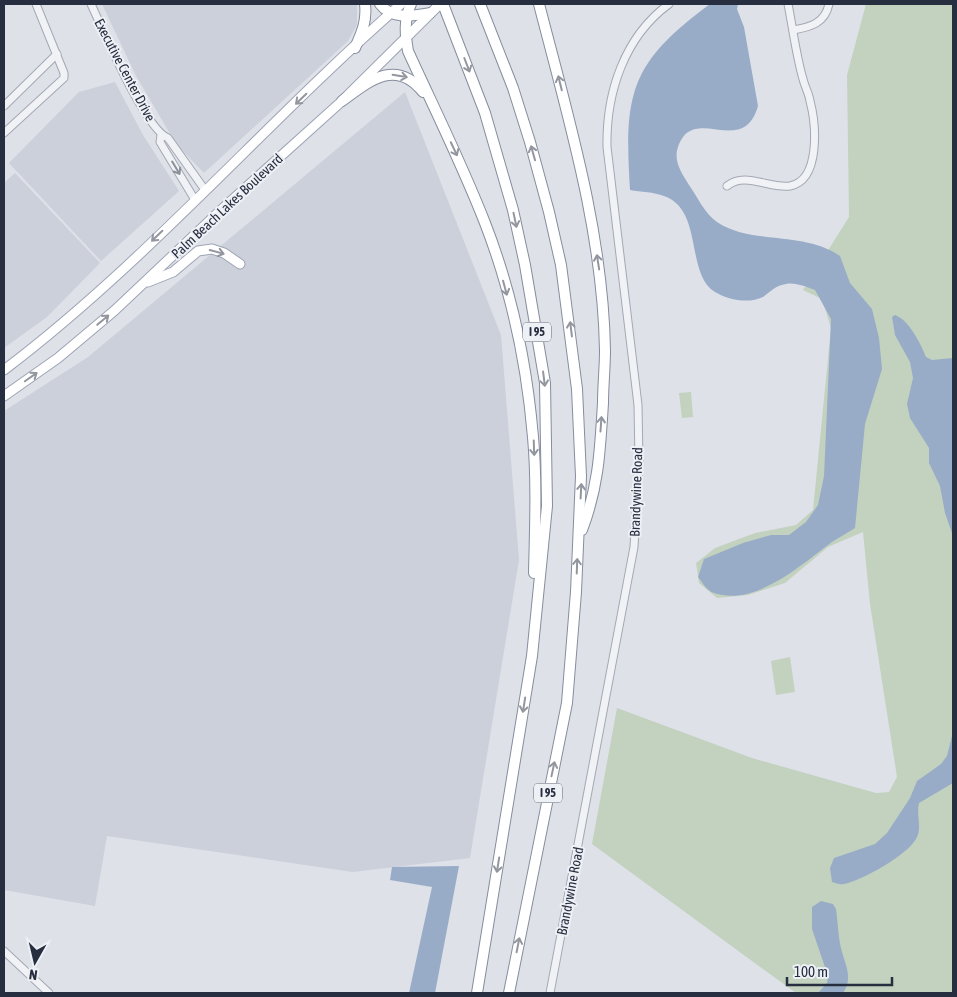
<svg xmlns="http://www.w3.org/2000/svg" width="957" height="997" viewBox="0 0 957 997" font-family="'Asap Condensed',sans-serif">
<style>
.built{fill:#ccd0da}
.green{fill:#c2d2bf}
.water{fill:#98acc8}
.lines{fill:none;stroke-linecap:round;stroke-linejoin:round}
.minor-casing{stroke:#a3a8b2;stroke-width:9}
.major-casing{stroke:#9da4b4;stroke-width:11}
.highway-casing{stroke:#858d9e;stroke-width:12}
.minor{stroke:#f1f2f6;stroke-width:7}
.major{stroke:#fff;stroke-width:9}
.highway{stroke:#fff;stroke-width:10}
.oneway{stroke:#93969f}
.oneway2{stroke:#8c909a}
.labels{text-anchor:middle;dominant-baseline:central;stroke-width:4;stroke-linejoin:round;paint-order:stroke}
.shield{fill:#edf0f5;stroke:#626876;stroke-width:1}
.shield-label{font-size:12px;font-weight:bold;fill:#272e3f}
.street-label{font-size:14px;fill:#272e3f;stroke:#edf0f5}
</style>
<rect width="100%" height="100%" fill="#dee1e8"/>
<g class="built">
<path d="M102 4H357V25L348 41 204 173 176 144 135 74Z"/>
<path d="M115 82 143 135 179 191 101 261 9 163 79 92Z"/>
<path d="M405 92 501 335 519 560 470 858 353 872 107 836 95 906 4 890V411L88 357Z"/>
<path d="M15 173 100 263 47 317 4 348V183Z"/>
</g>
<g class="green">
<path d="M866 4H953V993H796L592 844 617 708 752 758 876 793 889 792 897 777 870 604 863 532 828 547 785 583 748 595 717 598 699 583 696 563 715 548 755 533 796 525 813 510 831 328 822 299 803 290 849 217 847 75Z"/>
<path d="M691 392 693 417 682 418 679 393Z"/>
<path d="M790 657 795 692 776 695 771 661Z"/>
</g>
<g class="water">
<path d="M710 4H738L737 9 744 27 758 106C743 159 693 102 678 147 673 161 682 174 689 185 697 196 705 214 717 222 751 245 804 231 840 256L850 283 872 309 879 338 882 369 865 424 855 528C848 533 839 537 832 542 802 564 756 607 714 593 707 591 702 582 698 577L704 559 743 543 771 535H789L806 522 818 505 824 476 831 319 815 290C807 287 795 282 786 284 776 285 770 292 763 297 749 304 728 300 715 292 685 274 704 210 664 196 654 192 641 192 630 190 624 93 630 63 710 4Z"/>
<path d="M895 315C909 320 921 344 926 357L932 360 953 358V536L945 513 940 486 929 463V448L910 418 907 404 913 378 910 362 895 335 892 317Z"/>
<path d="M953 732V783L919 803C916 815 922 826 917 837 910 854 861 881 844 884 840 885 836 883 832 882L830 868 834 858 875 844 887 833 910 798 917 781 941 764 947 756Z"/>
<path d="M459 866 435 993H409L432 887 390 880 392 867Z"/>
<path d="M821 901 833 904 836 909C838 922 838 938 842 952 846 966 853 979 843 993H818L827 983 828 976 812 929V907Z"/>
</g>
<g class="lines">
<defs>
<g id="minor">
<path d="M91 4C103 30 145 129 168 138L205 190"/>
<path d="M793 30C811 27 825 23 829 4"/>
<path d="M4 106 57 54"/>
<path d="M4 133 64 78V73L36 4"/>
<path d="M161 135 160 142 195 200"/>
<path d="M727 186C745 171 769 189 790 186 821 180 816 124 810 101 809 94 805 87 803 79 796 55 793 29 788 4"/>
<path d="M4 951 49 993"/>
<path d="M550 993 634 547 639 462 638 405 607 147C606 93 624 37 669 4"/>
</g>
<g id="major">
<path d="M148 282 173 272 198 251 212 249 224 253 240 264"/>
<path d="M4 370C148 261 266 122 401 4"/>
<path d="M4 396 58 358 114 311 221 210 342 101 440 4"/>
</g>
<g id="highway">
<path d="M380 4C392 20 412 16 430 13"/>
<path d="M411 4C404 19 405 34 408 51 434 108 462 164 485 223 511 290 527 366 533 437 537 482 535 528 534 573"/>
<path d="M443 4 485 113 513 210 525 265 545 383 547 506 532 656 477 993"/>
<path d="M480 4 513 88 530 142 549 212 561 265 577 389 581 476 576 592 567 703 509 993"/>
<path d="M539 4C568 117 603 232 605 350 605 368 603 385 603 403 600 450 599 485 582 530"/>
<path d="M355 48C362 32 367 21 365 4"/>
<path d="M342 101C369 81 396 58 423 92"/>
</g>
</defs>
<use href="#minor" class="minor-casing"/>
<use href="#major" class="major-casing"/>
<use href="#highway" class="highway-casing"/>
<use href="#minor" class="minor"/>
<use href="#major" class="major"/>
<use href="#highway" class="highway"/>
</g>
<defs><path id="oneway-shaft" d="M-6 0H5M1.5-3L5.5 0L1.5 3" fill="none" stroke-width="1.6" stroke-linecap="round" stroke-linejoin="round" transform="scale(1.25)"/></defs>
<g class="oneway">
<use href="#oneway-shaft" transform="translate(467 65) rotate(69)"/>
<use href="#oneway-shaft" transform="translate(400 76) rotate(10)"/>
<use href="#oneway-shaft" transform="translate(560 83) rotate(-104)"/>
<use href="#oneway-shaft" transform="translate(301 99) rotate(136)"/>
<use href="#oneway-shaft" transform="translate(454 149) rotate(65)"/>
<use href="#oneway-shaft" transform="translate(533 153) rotate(-106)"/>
<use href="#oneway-shaft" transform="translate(515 220) rotate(78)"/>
<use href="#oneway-shaft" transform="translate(157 236) rotate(136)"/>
<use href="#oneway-shaft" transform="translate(217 252) rotate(15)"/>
<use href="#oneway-shaft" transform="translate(598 262) rotate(-99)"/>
<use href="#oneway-shaft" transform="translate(505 288) rotate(75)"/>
<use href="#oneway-shaft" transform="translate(103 320) rotate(-40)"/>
<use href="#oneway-shaft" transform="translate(571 329) rotate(-97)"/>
<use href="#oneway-shaft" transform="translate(31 377) rotate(-35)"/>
<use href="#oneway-shaft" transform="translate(544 379) rotate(83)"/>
<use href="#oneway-shaft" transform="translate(601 424) rotate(-86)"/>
<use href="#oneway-shaft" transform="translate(534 448) rotate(88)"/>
<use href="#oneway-shaft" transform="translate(581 491) rotate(-87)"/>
<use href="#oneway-shaft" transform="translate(577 566) rotate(-88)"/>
<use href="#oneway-shaft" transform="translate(524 705) rotate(99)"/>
<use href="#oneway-shaft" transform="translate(553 769) rotate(-78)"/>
<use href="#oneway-shaft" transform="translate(498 865) rotate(99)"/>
<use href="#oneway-shaft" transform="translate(518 945) rotate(-79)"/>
</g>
<use class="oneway2" href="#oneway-shaft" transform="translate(176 168) rotate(59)"/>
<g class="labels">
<g class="shield">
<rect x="523" y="322.5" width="28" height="19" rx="4"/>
<rect x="534" y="783.5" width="28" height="19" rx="4"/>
</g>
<g class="shield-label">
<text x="537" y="332">I 95</text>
<text x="548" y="793">I 95</text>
</g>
<g class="street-label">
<text transform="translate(125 70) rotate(62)">Executive Center Drive</text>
<text transform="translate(227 206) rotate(-43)">Palm Beach Lakes Boulevard</text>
<text transform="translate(636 492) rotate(-88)">Brandywine Road</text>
<text transform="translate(570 891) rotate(-79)">Brandywine Road</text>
</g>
</g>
<rect width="957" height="997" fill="none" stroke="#272e3f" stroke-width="10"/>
<g transform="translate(35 962) rotate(188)" stroke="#edf0f5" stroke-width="4" paint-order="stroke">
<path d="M0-4L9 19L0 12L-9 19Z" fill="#272e3f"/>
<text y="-8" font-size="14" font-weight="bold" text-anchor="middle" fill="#272e3f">N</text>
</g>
<path d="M787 977v8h105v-8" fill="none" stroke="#272e3f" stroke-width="2.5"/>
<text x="794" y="977" font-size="15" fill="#272e3f" stroke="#edf0f5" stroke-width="4" paint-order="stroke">100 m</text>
</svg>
